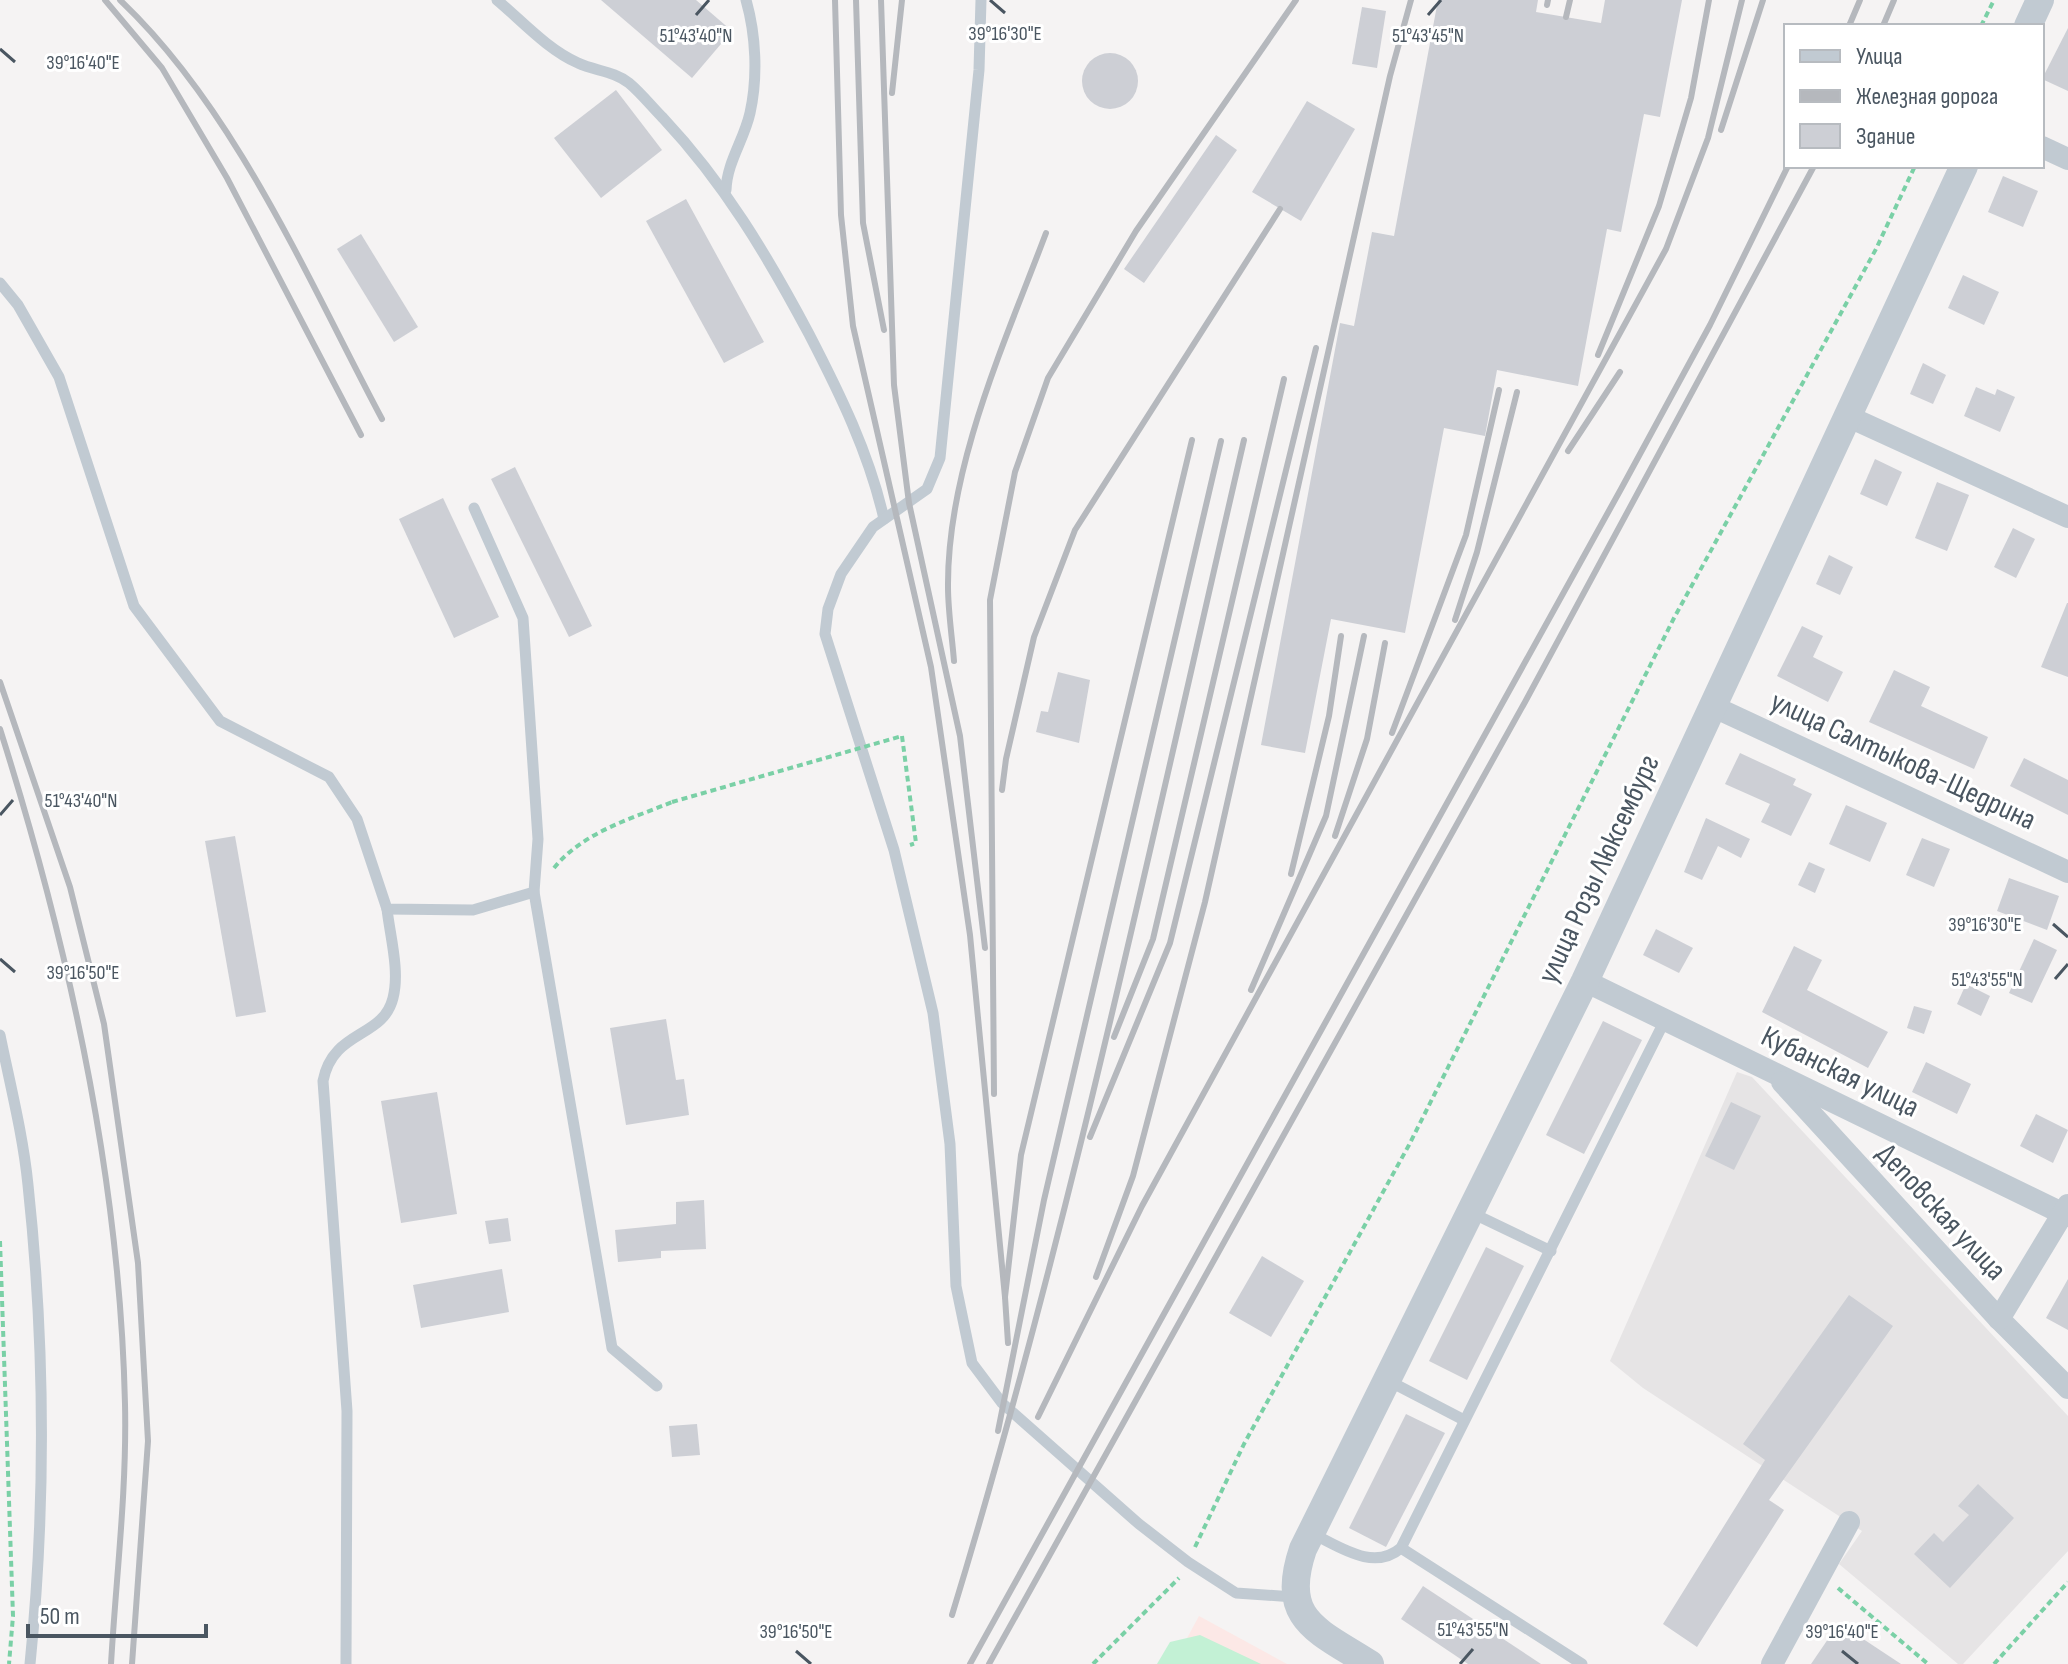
<svg xmlns="http://www.w3.org/2000/svg" width="2068" height="1664" viewBox="0 0 2068 1664" font-family="'Sofia Sans Condensed',sans-serif">
<style>
.education{fill:#e6e4e5}
.medical{fill:#fce8e6}
.green{fill:#c3f1d5}
.building{fill:#cdcfd5}
.lines{fill:none;stroke-linecap:round;stroke-linejoin:round}
.path{stroke:#7ad0a6;stroke-width:4;stroke-dasharray:6 4;stroke-linecap:butt}
.service{stroke:#c1cad2;stroke-width:11}
.minor{stroke:#c1cad2;stroke-width:22}
.tertiary{stroke:#c1cad2;stroke-width:28}
.rail{stroke:#b5b8bd;stroke-width:6}
.path-bridge{stroke:#7ad0a6;stroke-width:4;stroke-dasharray:6 4;stroke-linecap:butt}
.ticks{fill:none;stroke:#4a5661;stroke-width:3}
.labels{text-anchor:middle;dominant-baseline:central;stroke-width:6;stroke-linejoin:round;paint-order:stroke}
.street-label{font-size:30px;fill:#4a5661;stroke:#fff}
.ticks-label{font-size:20px;text-anchor:middle;fill:#4a5661;stroke:#fff;stroke-width:6;stroke-linejoin:round;paint-order:stroke}
</style>
<rect width="100%" height="100%" fill="#f5f3f3"/>
<path class="education" d="M1737 1072 1752 1077 2068 1416V1551L1963 1664H1958L1839 1564 1862 1531 1643 1388 1610 1361Z"/>
<path class="medical" d="M1199 1616 1287 1664H1173Z"/>
<path class="green" d="M1200 1635 1261 1664H1157L1170 1642Z"/>
<g class="building">
<path d="M601 0H696L732 31 692 78Z"/>
<path d="M1438 0H1538L1536 12 1601 23 1605 0H1682L1660 117 1644 114 1621 232 1607 229 1578 386 1497 370 1485 436 1444 428 1405 633 1331 619 1305 753 1261 745 1340 323 1354 326 1372 232 1394 236Z"/>
<path d="M1362 7 1386 11 1377 68 1352 64Z"/>
<path d="M2068 28V91L2042 79Z"/>
<circle cx="1110" cy="81" r="28"/>
<path d="M616 90 662 150 601 198 554 138Z"/>
<path d="M1307 101 1355 129 1301 221 1252 192Z"/>
<path d="M1216 135 1237 150 1144 283 1124 269Z"/>
<path d="M2003 176 2038 191 2023 227 1988 212Z"/>
<path d="M686 199 764 342 724 363 646 221Z"/>
<path d="M361 234 418 327 394 342 337 249Z"/>
<path d="M1963 275 1999 292 1984 325 1948 308Z"/>
<path d="M1923 363 1946 375 1933 404 1910 394Z"/>
<path d="M1976 387 1995 395 1997 389 2015 397 2000 432 1964 416Z"/>
<path d="M1875 459 1902 472 1887 506 1860 494Z"/>
<path d="M515 467 592 626 569 637 491 479Z"/>
<path d="M1937 482 1969 495 1947 551 1915 538Z"/>
<path d="M443 498 499 617 454 638 399 519Z"/>
<path d="M2013 528 2035 539 2016 578 1994 567Z"/>
<path d="M1829 555 1853 567 1840 595 1816 584Z"/>
<path d="M2067 603H2068V677L2041 667Z"/>
<path d="M1802 626 1823 636 1813 657 1843 672 1828 702 1777 676Z"/>
<path d="M1894 670 1930 687 1921 706 1988 737 1974 769 1869 722Z"/>
<path d="M1058 672 1090 680 1079 743 1036 732 1041 711 1048 712Z"/>
<path d="M1740 753 1796 779 1793 785 1812 794 1791 836 1761 822 1770 804 1725 784Z"/>
<path d="M2024 758 2068 780V815L2010 786Z"/>
<path d="M1846 805 1887 823 1870 862 1829 844Z"/>
<path d="M1706 818 1750 839 1741 858 1718 846 1702 880 1684 872Z"/>
<path d="M235 836 266 1012 236 1017 205 841Z"/>
<path d="M1922 838 1950 849 1934 887 1906 875Z"/>
<path d="M1809 862 1825 869 1815 893 1798 885Z"/>
<path d="M2009 878 2059 896 2047 930 1997 911Z"/>
<path d="M1656 929 1693 948 1679 973 1643 955Z"/>
<path d="M2034 939 2057 950 2032 1003 2009 993Z"/>
<path d="M1794 946 1822 960 1807 990 1888 1032 1868 1068 1762 1012Z"/>
<path d="M1966 984 1990 996 1981 1016 1957 1004Z"/>
<path d="M1914 1006 1932 1011 1924 1034 1907 1028Z"/>
<path d="M666 1019 676 1080 684 1079 689 1115 626 1125 610 1028Z"/>
<path d="M1603 1021 1642 1040 1584 1154 1546 1135Z"/>
<path d="M1926 1062 1971 1084 1957 1114 1912 1092Z"/>
<path d="M437 1092 457 1214 401 1223 381 1101Z"/>
<path d="M1731 1102 1761 1116 1734 1170 1705 1156Z"/>
<path d="M2036 1114 2068 1130 2053 1163 2020 1146Z"/>
<path d="M704 1200 706 1249 661 1251V1258L618 1262 615 1230 676 1224V1202Z"/>
<path d="M508 1218 511 1241 489 1244 485 1221Z"/>
<path d="M1486 1247 1524 1266 1467 1380 1429 1361Z"/>
<path d="M1262 1256 1304 1281 1271 1337 1229 1313Z"/>
<path d="M502 1269 509 1312 421 1328 413 1285Z"/>
<path d="M2068 1279V1330L2046 1318Z"/>
<path d="M1849 1295 1893 1326 1769 1500 1784 1510 1697 1647 1663 1624 1765 1460 1743 1444Z"/>
<path d="M1406 1414 1445 1433 1386 1547 1349 1528Z"/>
<path d="M697 1424 700 1455 672 1457 669 1426Z"/>
<path d="M1978 1484 2014 1518 1950 1588 1914 1554 1934 1533 1943 1542 1969 1515 1958 1506Z"/>
<path d="M1423 1586 1541 1664H1468L1401 1619Z"/>
<path d="M1839 1623 1901 1664H1811Z"/>
</g>
<g class="lines">
<g class="path">
<path d="M1981 26 1994 0"/>
<path d="M902 736 916 843 910 845"/>
<path d="M554 868C583 832 631 819 672 802"/>
<path d="M0 1241 13 1616 9 1664"/>
<path d="M1195 1547 1244 1444 1409 1145 1674 618 1876 249 1915 166"/>
<path d="M1838 1588 1928 1664"/>
<path d="M1093 1664 1179 1578"/>
<path d="M1994 1664 2068 1582"/>
</g>
<g class="service">
<path d="M497 0C522 21 548 50 578 63 595 71 614 71 629 83 641 93 652 107 663 118 724 183 767 255 809 334 840 394 869 453 884 519"/>
<path d="M981 0 979 70 940 458 927 489 873 527 841 574 828 609 825 634 894 850 933 1013 950 1144 956 1286 972 1363 1002 1403 1139 1524 1188 1562 1236 1593 1294 1597"/>
<path d="M726 190C727 162 744 140 750 113 758 77 756 35 746 0"/>
<path d="M0 283 18 305 59 377 134 606 220 721 329 777 357 819 387 909 473 910 534 892 538 839 523 618 474 508"/>
<path d="M534 892 612 1348 657 1386"/>
<path d="M0 1035C10 1084 23 1135 28 1185 45 1344 46 1505 30 1664"/>
<path d="M1472 1213 1551 1251"/>
<path d="M1387 1380 1464 1420"/>
<path d="M1311 1533C1339 1546 1373 1572 1401 1548L1665 1020"/>
<path d="M1401 1548 1582 1664"/>
<path d="M346 1664 347 1411 323 1081C333 1029 383 1039 393 998 400 971 390 936 387 909"/>
</g>
<g class="minor">
<path d="M2042 147 2068 159"/>
<path d="M1847 416 2068 517"/>
<path d="M1712 706 2068 872"/>
<path d="M1585 981 2068 1216"/>
<path d="M1782 1082 1999 1319 2068 1388"/>
<path d="M1999 1319 2068 1205"/>
<path d="M1772 1664 1849 1522"/>
</g>
<g class="tertiary">
<path d="M2028 26 2040 0"/>
<path d="M1370 1664C1317 1630 1279 1620 1303 1549L1585 981 1964 166"/>
</g>
<g class="rail">
<path d="M105 0 162 68 227 178 361 435"/>
<path d="M120 0C236 110 307 278 382 419"/>
<path d="M835 0 841 215 853 326 931 667 970 935 1005 1297"/>
<path d="M856 0 863 223 884 330"/>
<path d="M881 0 894 385 909 503 960 736 985 948"/>
<path d="M1547 5 1548 0"/>
<path d="M1566 17 1570 0"/>
<path d="M1849 26 1860 0"/>
<path d="M1883 26 1894 0"/>
<path d="M892 93 902 0"/>
<path d="M1721 130 1763 0"/>
<path d="M1598 355 1659 206 1691 98 1709 0"/>
<path d="M1568 451 1620 372"/>
<path d="M1455 620 1477 552 1517 392"/>
<path d="M954 661C952 636 948 611 948 587 947 468 1005 342 1046 233"/>
<path d="M0 682 70 887 104 1024 138 1263 148 1441 132 1664"/>
<path d="M0 729C68 944 120 1179 125 1404 127 1490 116 1578 111 1664"/>
<path d="M1392 733 1466 535 1499 390"/>
<path d="M1002 790 1006 759 1034 637 1075 530 1280 209"/>
<path d="M1335 836 1367 739 1385 643"/>
<path d="M1291 874 1329 716 1341 636"/>
<path d="M1251 990 1326 816 1364 636"/>
<path d="M1114 1037 1153 939 1284 379"/>
<path d="M994 1094 990 600 1015 472 1048 378 1136 231 1296 0"/>
<path d="M1090 1137 1170 943 1316 348"/>
<path d="M1096 1277 1133 1176 1205 902 1390 76 1411 0"/>
<path d="M1008 1343 1005 1297 1021 1155 1192 440"/>
<path d="M1038 1417 1142 1206 1666 249 1708 138 1742 0"/>
<path d="M998 1431 1044 1200 1221 441"/>
<path d="M952 1615C1070 1229 1153 833 1244 440"/>
<path d="M970 1664 1621 489 1710 325 1788 166"/>
<path d="M989 1664 1525 702 1814 166"/>
</g>
<path class="path-bridge" d="M672 802 902 736"/>
</g>
<path class="ticks" d="M990 0 1005 13M696 15 709 0M1428 15 1441 0M0 49 15 62M0 815 13 800M2053 924 2068 937M0 959 15 972M2055 979 2068 964M796 1651 811 1664M1842 1651 1858 1664M1460 1664 1473 1649"/>
<g class="labels">
<g class="street-label">
<text transform="translate(1903 761) rotate(25)">улица Салтыкова-Щедрина</text>
<text transform="translate(1599 869) rotate(-65)">улица Розы Люксембург</text>
<text transform="translate(1840 1072) rotate(26)">Кубанская улица</text>
<text transform="translate(1941 1212) rotate(47)">Деповская улица</text>
</g>
</g>
<g class="ticks-label">
<text x="1005" y="40">39°16'30"E</text>
<text x="696" y="42">51°43'40"N</text>
<text x="1428" y="42">51°43'45"N</text>
<text x="83" y="69">39°16'40"E</text>
<text x="81" y="807">51°43'40"N</text>
<text x="1985" y="931">39°16'30"E</text>
<text x="83" y="979">39°16'50"E</text>
<text x="1987" y="986">51°43'55"N</text>
<text x="1473" y="1636">51°43'55"N</text>
<text x="796" y="1638">39°16'50"E</text>
<text x="1842" y="1638">39°16'40"E</text>
</g>
<rect x="1784" y="24" width="260" height="144" fill="#ffffff" stroke="#b7bbc0" stroke-width="2"/>
<rect x="1800" y="50" width="40" height="12" fill="#c1cad2" stroke="#b7bbc0" stroke-width="2"/>
<text x="1856" y="64" font-size="24" fill="#4a5661">Улица</text>
<rect x="1800" y="90" width="40" height="12" fill="#b5b8bd" stroke="#b7bbc0" stroke-width="2"/>
<text x="1856" y="104" font-size="24" fill="#4a5661">Железная дорога</text>
<rect x="1800" y="124" width="40" height="24" fill="#cdcfd5" stroke="#b7bbc0" stroke-width="2"/>
<text x="1856" y="144" font-size="24" fill="#4a5661">Здание</text>
<path d="M28 1624v12h178v-12" fill="none" stroke="#4a5661" stroke-width="4"/>
<text x="40" y="1624" font-size="24" fill="#4a5661" stroke="#ffffff" stroke-width="6" paint-order="stroke">50 m</text>
</svg>
